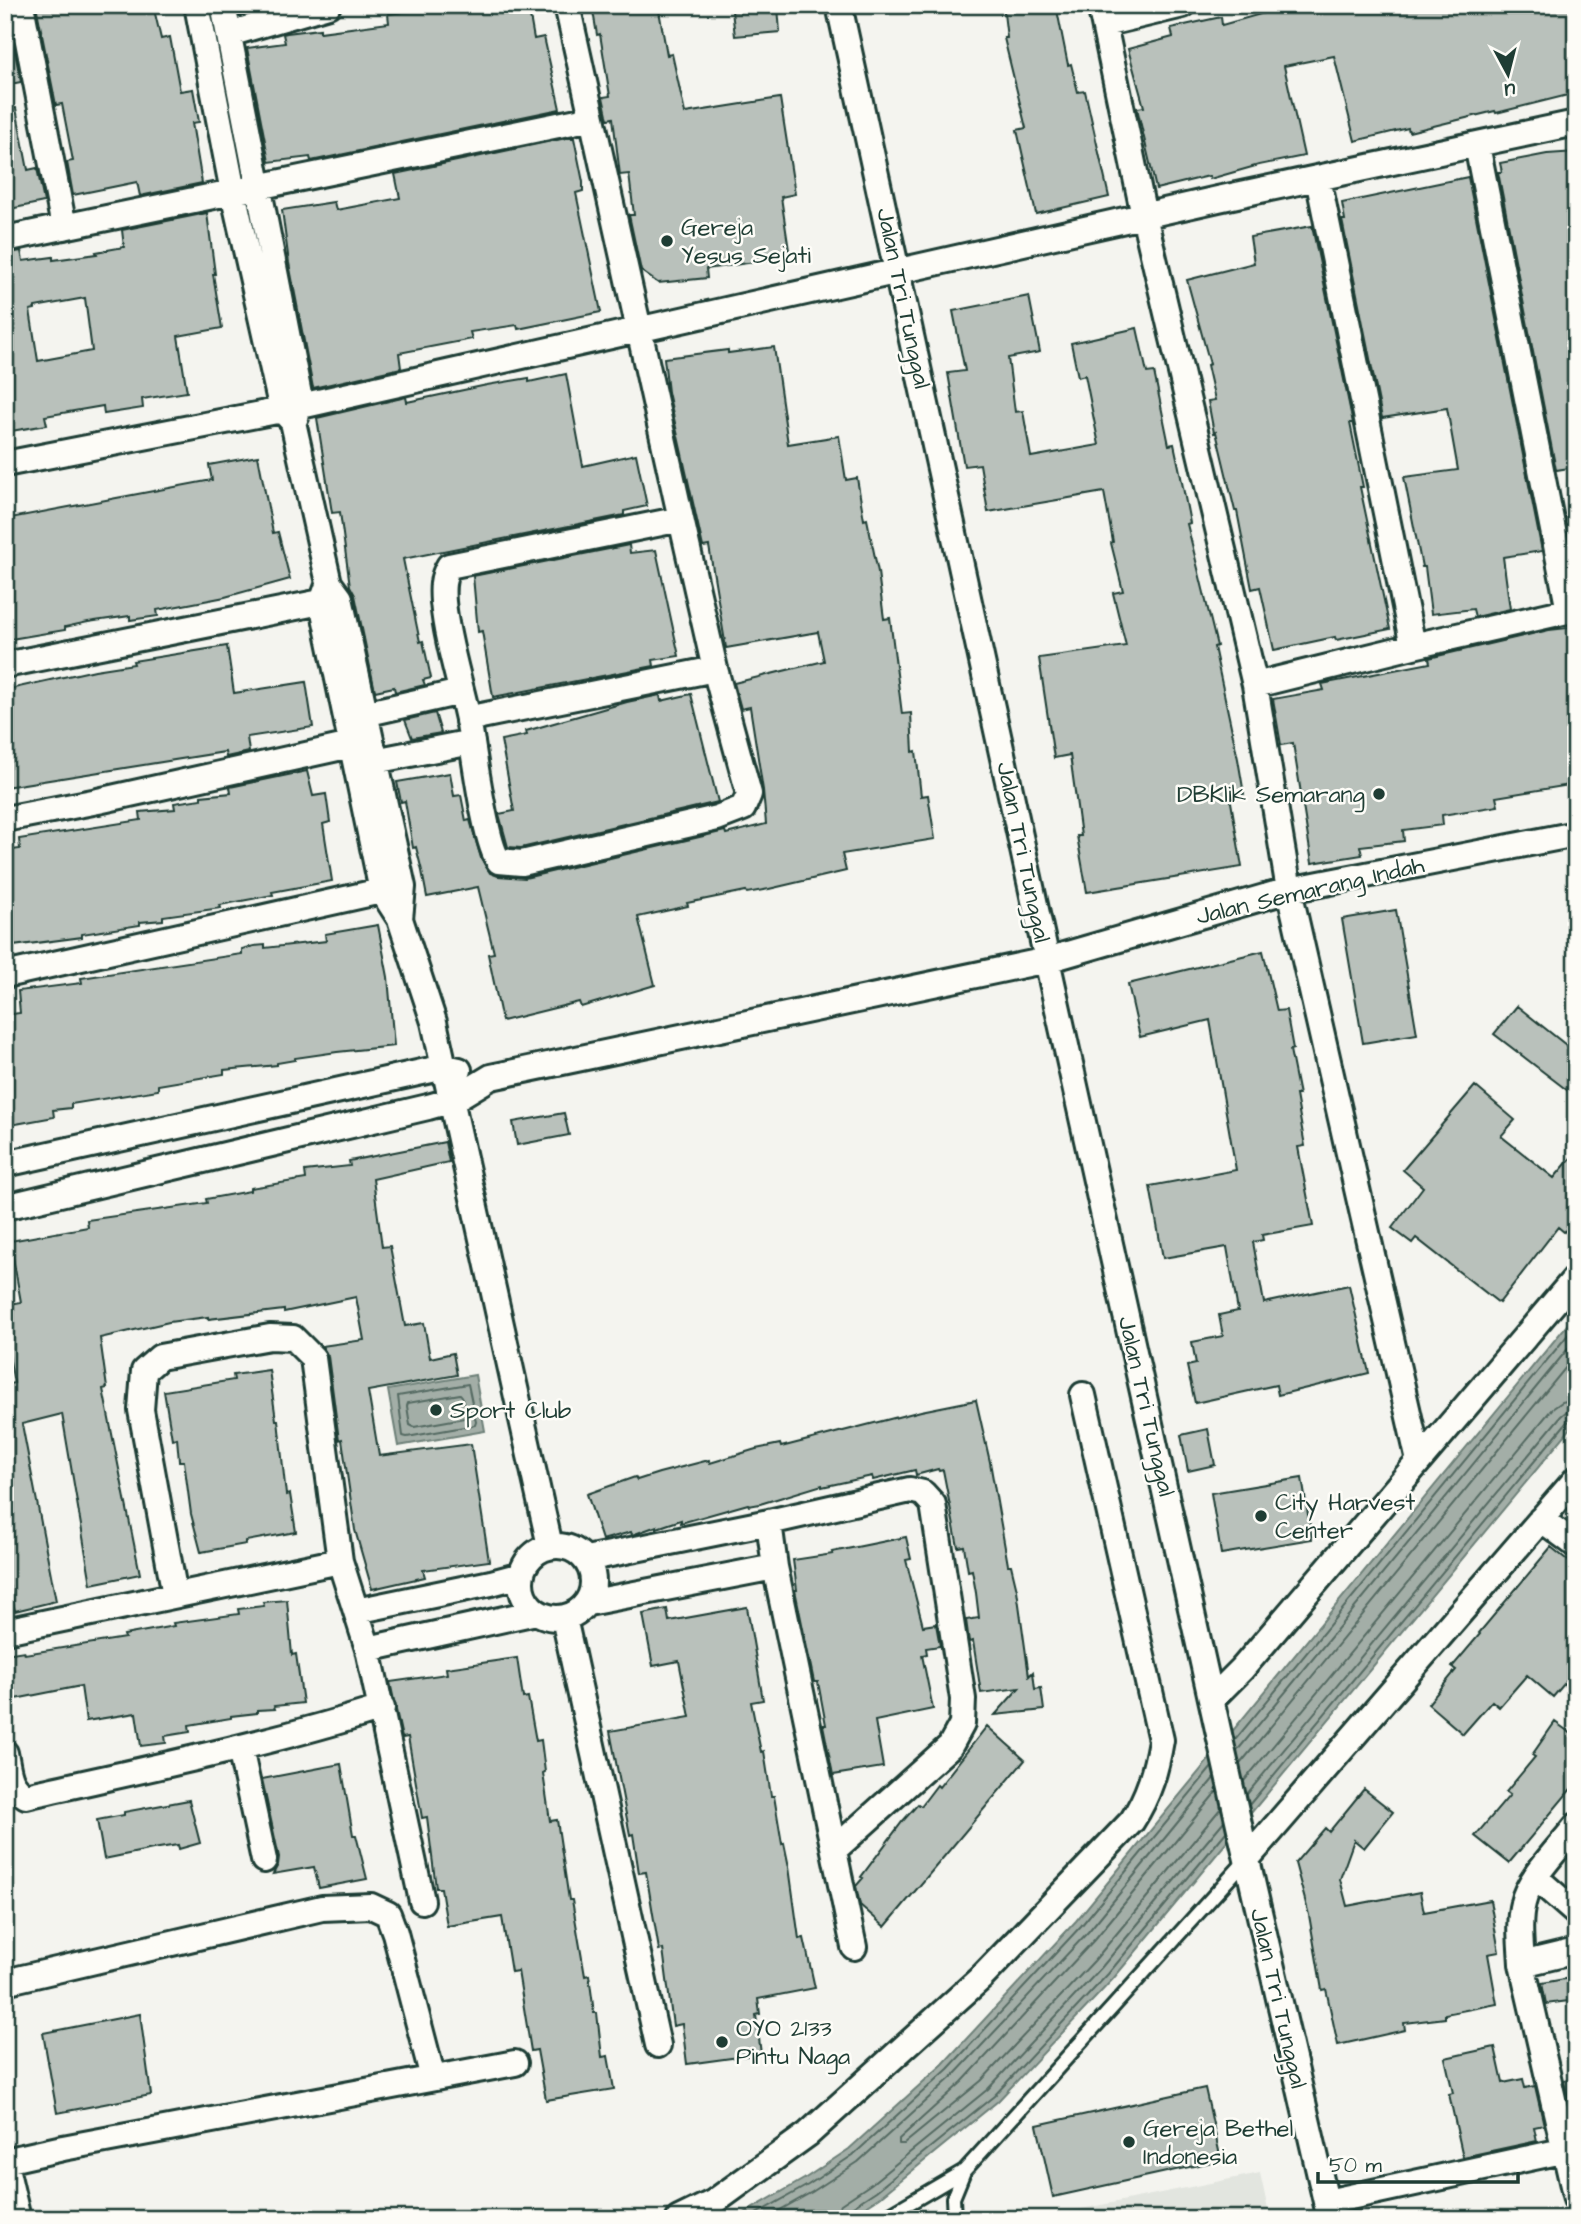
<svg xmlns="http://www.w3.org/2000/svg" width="1581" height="2224" viewBox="0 0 1581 2224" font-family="'Architects Daughter',sans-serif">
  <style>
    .built { fill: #e2e5df }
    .water { fill: #a3aea7; stroke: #6e8179; stroke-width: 2 }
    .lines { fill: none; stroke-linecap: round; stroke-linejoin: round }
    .shore { stroke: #546a62; stroke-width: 2 }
    .building { fill: #b9c1bb; stroke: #1f3d34; stroke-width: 2; fill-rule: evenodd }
    .service-casing { stroke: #1f3d34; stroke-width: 18 }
    .minor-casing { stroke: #1f3d34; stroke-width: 30 }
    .service { stroke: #fdfcf7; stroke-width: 12 }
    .minor { stroke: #fdfcf7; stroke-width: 24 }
    .poi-dot { fill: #1f3d34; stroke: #fdfcf7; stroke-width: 2.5 }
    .labels { text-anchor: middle; stroke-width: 5; stroke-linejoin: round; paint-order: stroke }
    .poi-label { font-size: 24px; fill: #1f3d34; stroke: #fdfcf7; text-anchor: start }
    .street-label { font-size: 24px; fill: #1f3d34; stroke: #fdfcf7 }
  </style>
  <rect width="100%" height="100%" fill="#f4f4ef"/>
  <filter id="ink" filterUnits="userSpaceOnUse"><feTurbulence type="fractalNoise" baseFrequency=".0143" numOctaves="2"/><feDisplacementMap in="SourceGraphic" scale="14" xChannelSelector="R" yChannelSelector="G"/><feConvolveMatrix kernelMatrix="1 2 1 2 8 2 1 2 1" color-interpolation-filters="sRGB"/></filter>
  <g filter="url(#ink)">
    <path class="built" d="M1260,2173L1270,2219H1032Z"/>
    <path class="water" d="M1576,1314V1422L1113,1979L998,2101L880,2197L846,2219H734L804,2179L849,2149L943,2064L1076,1921Z
      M475,1375L485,1431L398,1446L388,1390Z"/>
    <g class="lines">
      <path class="shore" d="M468,1384L476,1422L475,1425L407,1437L403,1436L398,1396Z
        M460,1394C465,1398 467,1413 464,1418L414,1427L410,1425L407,1406L408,1403Z
        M1235,1740L1576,1325
        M1237,1751L1576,1339
        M1240,1764L1576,1355
        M1244,1781L1552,1409L1562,1402L1576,1399
        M1217,1791L1095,1939L962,2082L899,2139V2144H904L981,2081L1094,1961L1221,1808
        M1247,1794L1561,1416L1567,1411L1576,1410
        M1249,1805L1567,1422L1576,1419
        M747,2219L808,2185L853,2155L948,2069L1081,1926L1212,1767
        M764,2219L812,2192L858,2162L954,2075L1088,1932L1214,1778
        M835,2219L836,2211L841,2204L871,2184L988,2089L1101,1968L1224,1821
        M844,2219L847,2210L876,2191L994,2096L1108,1974L1226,1832"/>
    </g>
    <path class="building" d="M5,5L21,82L5,85Z
      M36,5H153L161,39L170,37L180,91L193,89L199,122L192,123L202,183L140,196L137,182L73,195L67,162L73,161L62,104L56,105Z
      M419,5H528L534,39L544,37L560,109L311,161L310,157L269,162L247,48L285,43L283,34L287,33L320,29V32L389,23L388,14L420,10Z
      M592,5H658L667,55L672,54L685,113L780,98L795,194L781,197L790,257L706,269L707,278L658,283L641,271L629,215H634L629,174L620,175L613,118L608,119L607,115L603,97L610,96L600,34L597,35Z
      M1003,5H1056L1068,65L1071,64L1078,92L1085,91L1109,197L1036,214L1017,130L1026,128L1004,38H1007Z
      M1292,5H1576V93L1496,113L1495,111L1409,132L1408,128L1355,141L1334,56L1284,66L1304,156L1259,165L1210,179L1209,176L1156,189L1137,108L1144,107L1128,49L1173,37L1171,28L1221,17L1222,25Z
      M778,7L780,32L735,36L732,11Z
      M16,108L28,170L37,168L44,202L5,210V109Z
      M566,138H574L583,182V191L576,193L601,312L518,329L517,325L470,332L472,339L399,353L401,368L313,388L289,263L282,210L334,202L336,210L400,198L395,174Z
      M1576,152V467L1556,470L1498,172H1502L1500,163L1547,154Z
      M1468,177L1542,551L1503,557L1510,609L1475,617L1473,609L1431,614L1425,567H1422L1404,477L1458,470L1447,408L1382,418L1342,220H1345L1342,203Z
      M207,213L215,274H213L222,328L178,336L187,392L142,399L143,408L104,414L103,406L45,416L47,425L5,432V254L21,251L23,261L53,257V260L97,254L96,252L124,247L122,230ZM85,298L92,351L38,361L30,310L35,309V307Z
      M1312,226L1353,423H1350L1363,487H1360L1390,629L1336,640L1335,637L1274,650L1260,587L1252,589L1237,511H1235L1216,432L1214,433L1208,401L1215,400L1207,365L1210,364L1187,280L1254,263L1250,237Z
      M1029,296L1040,352L1008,358L1015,412L1023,411L1031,457L1099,445L1085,375L1078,377L1071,343L1137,328L1147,373L1154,372L1169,445L1174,444L1180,472L1190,523L1187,524L1217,646L1214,647L1238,759L1244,794L1230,796L1242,867L1087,892L1077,836H1081L1070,755L1054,758L1039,658L1126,646L1113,593L1123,591L1111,543L1113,542L1104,492L988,512L980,464L964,466L948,373L965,371L953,311Z
      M774,347L788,444L839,436L846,480L857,478L864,520L867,519L878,572L884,619L890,618L902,714L911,713L913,752L916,751L921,796L928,795L935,839L842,854L846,871L769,889L747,893L746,891L687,903L688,906L638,917L655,985L581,1007L579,1002L502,1021L488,954L494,953L478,887L427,897L422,871L416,847L413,848L405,801L401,802L397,782L450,773L454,796L461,795L466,821L470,820L481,858L490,873L498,876L525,878L725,831L726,834L766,824L763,790L750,707L741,709L734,683L824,661L818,632L726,648L709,546L703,547L668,392L664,358L728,350V353Z
      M566,374L583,466L636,454L647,506L624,511V515L403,559L420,642L423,641L431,678L423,680L425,685L395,692L394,687L375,691L355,595L350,586L340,512L332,513L317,418L406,397L407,402L487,385L529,378V382Z
      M258,456L273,533L278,532L290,579L225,597L157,610L158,616L130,620V616L88,622L65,627V630L5,640V519L212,480L209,465Z
      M1576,516V546L1571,547L1566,517Z
      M629,545L630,553L656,550L679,656L653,660L654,666L493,697L482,631L478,632L473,576Z
      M1576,627V784L1496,797L1498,806L1442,815L1443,825L1403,830L1404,841L1360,846L1362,855L1312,863L1293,743L1281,745L1273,699L1324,690L1322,684L1430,663L1429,658L1549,630Z
      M227,646L234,693L306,682L313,727L247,737L249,752L226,757L225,752L5,787V690L95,670L134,664L133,661Z
      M691,694L718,802L521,848L508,847L499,814L514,811L501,740L527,735L526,731L627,702L660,695L661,701Z
      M435,713L441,733L412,738L405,720Z
      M307,771L313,796L326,794L330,822L323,824L332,881L272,892L273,895L220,905L221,908L163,916V920L140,922V925L82,934V937L5,947V851L20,849L19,839L141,820L140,812L175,809L174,803L201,799V796L231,793L230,787Z
      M1396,910L1417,1034L1363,1043L1342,919Z
      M378,925L388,977L394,1046L337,1052L295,1058V1060L277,1063V1065L224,1070V1074L158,1085V1090L71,1104V1108L53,1110L54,1117L5,1126V1015L20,1013L18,991L82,983L81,978L242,954V949L254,946L265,945V948L326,941L325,934Z
      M1263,951L1277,1011L1286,1010L1293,1049L1290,1050L1299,1095H1296L1305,1146L1298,1147L1313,1226L1262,1235L1263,1240L1253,1242L1264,1303L1349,1285L1369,1373L1278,1395L1276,1385L1195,1403L1187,1366L1196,1364L1192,1342L1223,1336L1219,1315L1238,1311L1227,1247L1163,1258L1150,1186L1236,1170L1210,1020L1140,1037L1128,984Z
      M1517,1006L1576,1053V1097L1494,1034Z
      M1475,1086L1515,1120L1501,1136L1554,1178L1576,1152V1217L1564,1232L1558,1227L1499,1303L1416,1238L1412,1243L1392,1228L1423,1187L1403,1170Z
      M564,1113L569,1135L517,1145L513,1122Z
      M445,1142L449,1162L373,1179L382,1247L390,1246L405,1326L424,1323L430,1358L453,1353L457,1375L368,1391L379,1456L471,1444L489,1561L423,1570L425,1577L372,1589L355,1530L342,1439L339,1440L328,1356L322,1346L364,1340L356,1297L284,1312V1310L208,1319V1317L169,1322L100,1338L107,1388L103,1389L140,1574L91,1584L62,1414L22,1424L56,1601L15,1611L5,1567V1385L14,1383L5,1333V1305L21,1302L10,1241L88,1227L87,1220L207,1203L206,1199L250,1191V1188L306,1179L305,1171L350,1166L349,1161Z
      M269,1370L276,1420H278L286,1495L290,1494L296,1532L246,1541V1544L201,1552L191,1514L184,1461H179L177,1438L172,1439L164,1391L234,1380L233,1375Z
      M976,1400L990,1462L1008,1565H1011L1017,1590L1029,1676L1033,1672L1035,1689L1041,1688L1044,1710L995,1715L1019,1688L981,1693L973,1641L969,1642L966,1620L979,1618L976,1593L972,1570L968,1571L964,1546L958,1547L943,1470L939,1471L938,1469L916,1475L915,1470L873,1480L872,1476L822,1487V1485L760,1504L749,1506L748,1504L681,1523V1520L657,1528V1526L632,1535L631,1532L602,1540L587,1494L635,1477L637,1480L659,1473L709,1460L710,1463L756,1449L780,1444L781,1447L921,1411Z
      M1208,1429L1215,1465L1188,1471L1181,1435Z
      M1302,1478L1312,1539L1221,1554L1211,1493Z
      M906,1537L911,1559L906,1560L923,1626L936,1624L940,1646L926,1648L927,1654L922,1655L933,1709L875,1721L883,1767L833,1775L823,1725H826L818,1682H814L795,1590H797L793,1560L833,1554L832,1552Z
      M1551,1547L1576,1567V1670L1553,1697L1527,1675L1499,1707L1492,1701L1463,1734L1428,1704L1456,1670L1452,1667L1480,1634L1479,1633Z
      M287,1600L292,1655L296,1654L303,1703L274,1706L275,1709L257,1710V1713L231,1716V1718L189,1725L190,1732L165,1736L166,1743L141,1746L136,1713L86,1721L81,1686L5,1701V1654L24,1651L25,1654L125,1638L124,1635L174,1626L173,1623L239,1614L238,1609L264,1606L263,1602Z
      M747,1607L763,1700L751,1702L761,1752L764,1751L771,1796H774L782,1844L784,1843L789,1867L799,1939L804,1938L815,1988L758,1999L760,2014L756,2015L761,2054L687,2064L682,2024L673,2026L663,1949L659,1950L646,1872L639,1873L633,1834L630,1835L610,1731L690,1717L679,1661L653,1666L643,1614L667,1609L669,1621Z
      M517,1658L523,1698L528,1697L536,1741L541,1740L545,1772L543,1773L550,1821L557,1820L569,1900H572L585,1976L589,1975L594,2013H597L602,2057L608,2056L614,2089L546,2100L537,2050L531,2051L518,1971L511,1972L502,1917L447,1926L441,1888H436L427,1817L422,1818L408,1737L402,1738L390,1682L447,1674L446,1668Z
      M1555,1722L1576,1737V1783L1509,1863L1475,1836L1510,1795L1506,1792L1535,1757L1532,1755Z
      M987,1726L1025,1760L885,1927L860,1905L856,1886L863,1878L861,1877L902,1822L918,1804L921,1806L937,1785L939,1787Z
      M341,1764L353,1835H356L367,1879L319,1888L314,1867L273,1874L278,1865L279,1857L262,1779Z
      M1364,1789L1393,1812L1364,1848L1354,1840L1340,1879L1347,1906L1420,1892L1424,1912L1490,1900L1499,1952L1488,1954L1497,2004L1445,2014V2018L1404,2023L1405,2030L1338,2045L1326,1989L1322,1990L1309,1915L1295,1863L1325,1828L1329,1832Z
      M189,1800L200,1843L179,1849L178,1845L153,1849L104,1859L97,1820L124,1815V1812Z
      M1576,1977V2000L1546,2004L1542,1983Z
      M140,2014L151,2095L57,2113L43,2033Z
      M1495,2047L1503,2083L1523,2079L1525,2088L1535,2086L1544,2125L1534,2127L1537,2141L1463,2157L1449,2094L1453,2093L1445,2058Z
      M1576,2077V2118L1573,2119L1564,2080Z
      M1205,2088L1221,2160L1053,2197L1037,2125Z"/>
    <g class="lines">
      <defs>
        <path id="service" d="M882,2219L964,2171
          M954,2219L953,2198L964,2171L1247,1859"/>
        <path id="minor" d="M21,5L64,227
          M197,5L233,192L282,410L293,422L329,583L340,598L403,887L400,919
          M223,5L301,405L295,419
          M567,5L681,519
          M839,5L1047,960L1242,1838L1330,2219
          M1100,5L1144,216L1255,685L1289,890L1419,1461
          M1104,24L1183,5
          M229,34L328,5
          M1477,145L1569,611
          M1318,178L1413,646
          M5,239L592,118
          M5,464L292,408L1218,199L1576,123
          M681,519L715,669L749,794L743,808L717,818L522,863L499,861C485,844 474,752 469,724C461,684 447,644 443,602C442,589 442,577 449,566Z
          M329,583L322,602L382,891L400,919L434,1022L550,1546
          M5,665L336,599
          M1255,685L1413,646L1576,609
          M364,714L461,692
          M468,721L481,716L715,669
          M374,761L472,742
          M5,819L98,801L351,745
          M5,975L399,887
          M5,1164L422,1072L445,1067L459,1070
          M5,1207L428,1107L453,1100L491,1077L1047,960L1289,890L1576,834
          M1541,1519L1576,1545
          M769,1522L775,1567L854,1947
          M521 1582a36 36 0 1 1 72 0a36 36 0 1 1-72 0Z
          M586,1559L769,1522L910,1490L923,1493L933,1504L963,1699L962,1724L950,1746L834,1850
          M175,1595L141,1410L144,1371L160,1357L270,1337L293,1338L313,1358L340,1561L368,1649L422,1901
          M588,1603L775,1567
          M356,1611L491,1583L521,1575
          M564,1618L658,2045
          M5,1631L340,1561
          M368,1649L536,1612
          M1213,1698L1242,1669L1576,1277
          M240,1748L264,1860
          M5,1753C9,1772 8,1785 26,1796C145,1769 265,1745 382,1708
          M1576,1826C1560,1847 1528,1878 1523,1903C1518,1922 1521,1944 1522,1964L1576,2199
          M1247,1859L1576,1479
          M1536,1878L1576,1913
          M1522,1964L1576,1951
          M5,1982L322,1908L371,1906L388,1914L395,1933L433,2078
          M5,2161L63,2148L515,2063
          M5,2163L18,2219
          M1327,2202L1576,2148
          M679,2219L714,2202L808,2134L982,1977L1132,1821C1149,1795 1156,1770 1161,1740L1083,1395"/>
      </defs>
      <use href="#service" class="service-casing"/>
      <use href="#minor" class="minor-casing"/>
      <use href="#service" class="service"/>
      <use href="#minor" class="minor"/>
    </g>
  </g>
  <g class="poi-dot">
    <circle cx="667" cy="241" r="7"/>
    <circle cx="1379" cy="794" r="7"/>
    <circle cx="436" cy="1410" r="7"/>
    <circle cx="1261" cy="1516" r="7"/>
    <circle cx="722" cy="2042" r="7"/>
    <circle cx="1129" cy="2142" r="7"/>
  </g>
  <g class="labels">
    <g class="poi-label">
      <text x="681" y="235">Gereja<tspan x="681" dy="28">Yesus Sejati</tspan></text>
      <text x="1365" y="802" text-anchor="end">DBKlik Semarang</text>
      <text x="450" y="1418">Sport Club</text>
      <text x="1275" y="1510">City Harvest<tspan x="1275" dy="28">Center</tspan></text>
      <text x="736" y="2036">OYO 2133<tspan x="736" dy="28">Pintu Naga</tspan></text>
      <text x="1143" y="2136">Gereja Bethel<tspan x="1143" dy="28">Indonesia</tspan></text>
    </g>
    <g class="street-label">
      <text transform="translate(904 298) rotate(78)" y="8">Jalan Tri Tunggal</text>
      <text transform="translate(1024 852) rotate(78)" y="8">Jalan Tri Tunggal</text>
      <text transform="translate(1310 890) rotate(-13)" y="8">Jalan Semarang Indah</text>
      <text transform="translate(1147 1406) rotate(77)" y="8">Jalan Tri Tunggal</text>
      <text transform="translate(1279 1998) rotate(77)" y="8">Jalan Tri Tunggal</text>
    </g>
  </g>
  <rect width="1581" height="2224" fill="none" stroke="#fdfcf7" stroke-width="28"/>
  <rect x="14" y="14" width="1553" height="2196" fill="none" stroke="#1f3d34" stroke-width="2.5" filter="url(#ink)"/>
  <g transform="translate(1508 74) rotate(173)" stroke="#fdfcf7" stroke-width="5" paint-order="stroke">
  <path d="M0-5L12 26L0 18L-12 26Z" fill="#1f3d34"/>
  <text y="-10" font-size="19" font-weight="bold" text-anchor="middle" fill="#1f3d34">U</text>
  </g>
  <path d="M1318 2172v10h200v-10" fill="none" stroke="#1f3d34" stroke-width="3.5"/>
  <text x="1329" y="2172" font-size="21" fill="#1f3d34" stroke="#fdfcf7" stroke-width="5" paint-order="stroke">50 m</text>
</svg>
